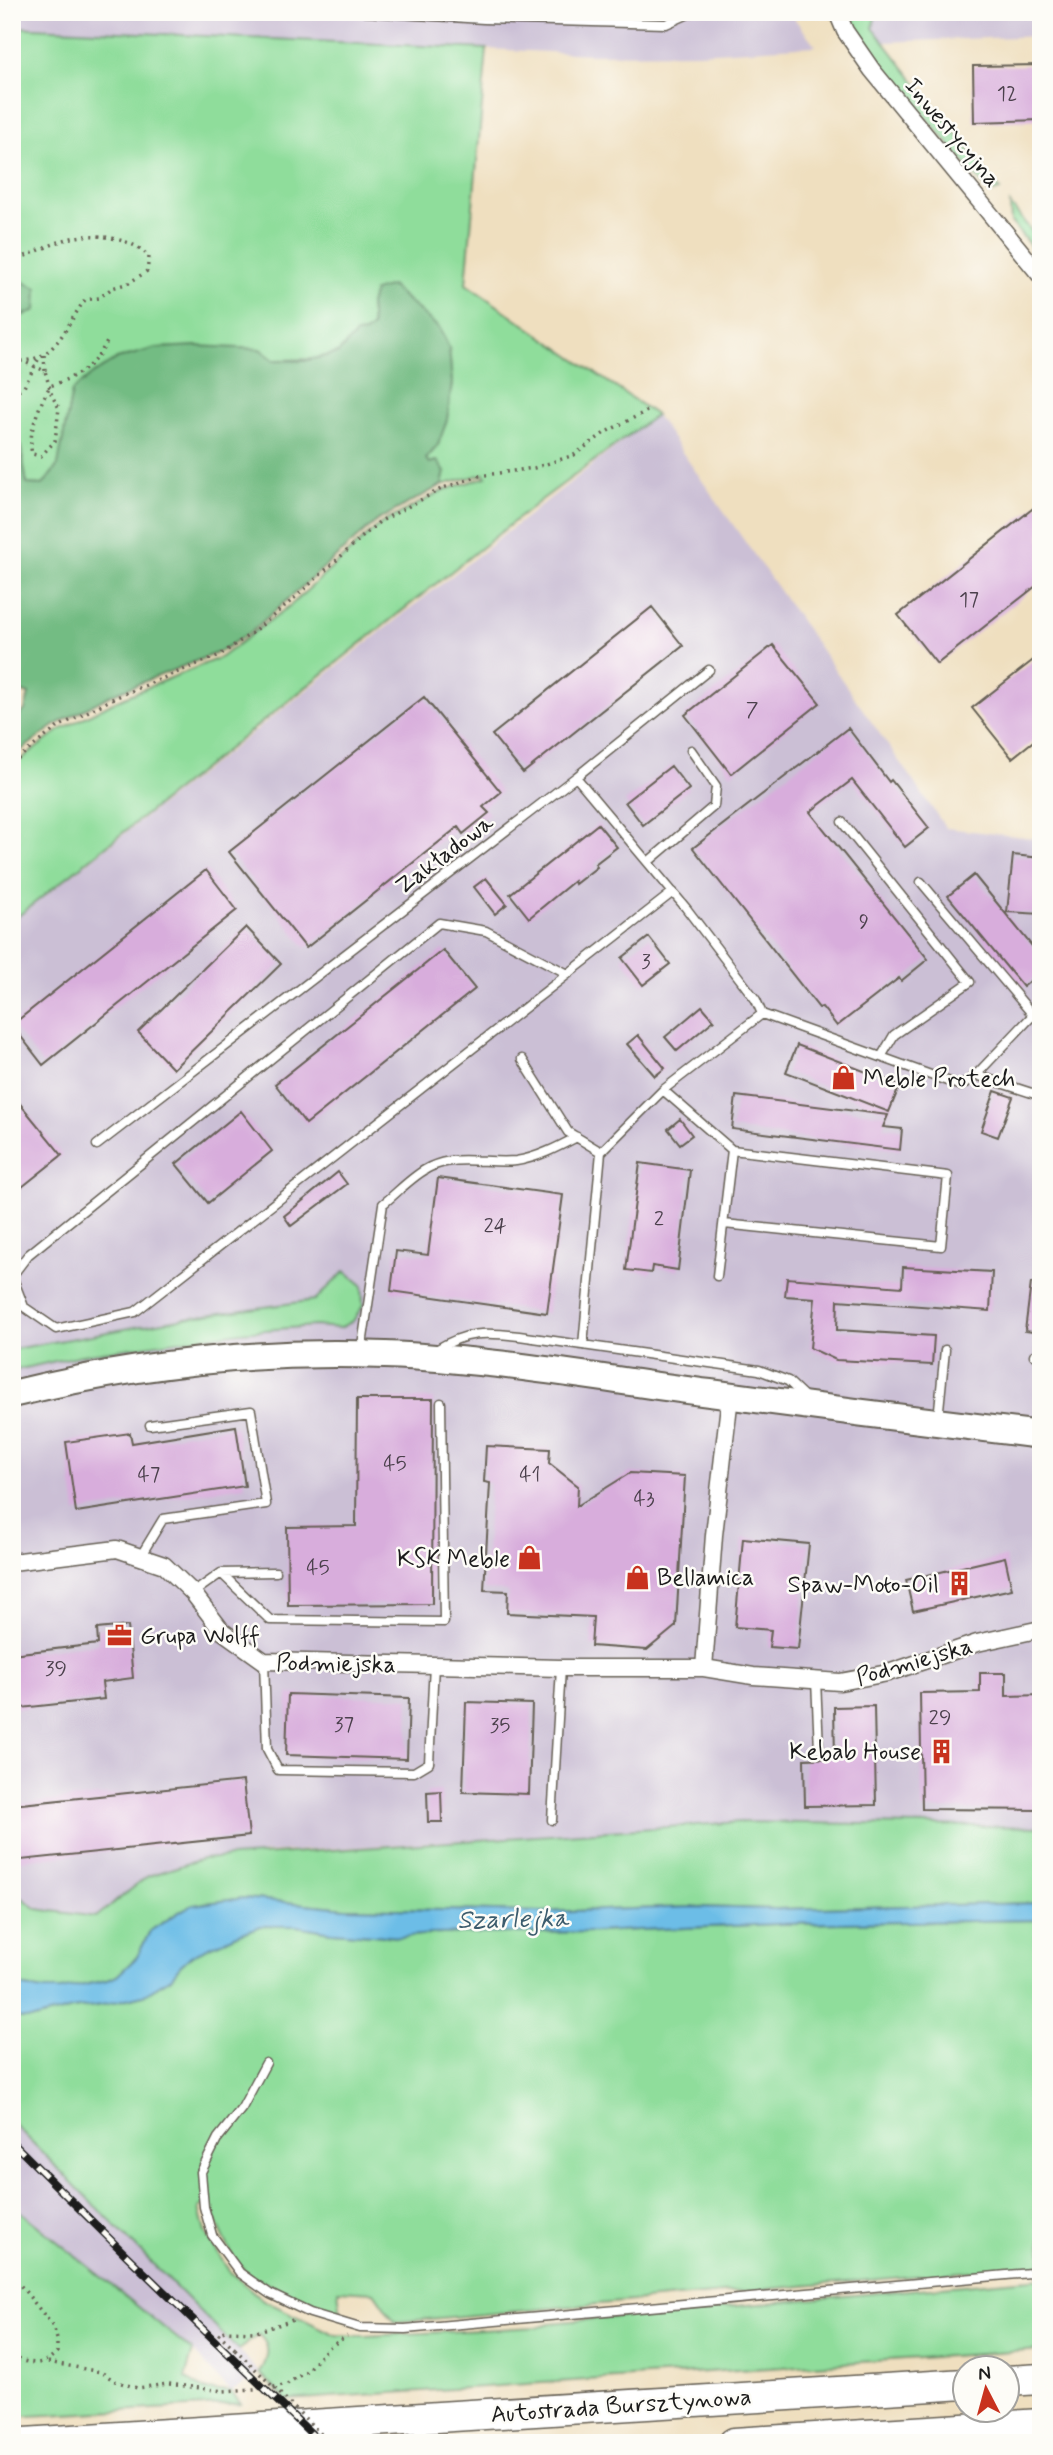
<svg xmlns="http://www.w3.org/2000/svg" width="1053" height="2455" viewBox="0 0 1053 2455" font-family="Mynerve,sans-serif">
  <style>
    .industrial { fill: #cbbfd5 }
    .green { fill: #8fdd9b; stroke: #567c5c; stroke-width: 2 }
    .forest { fill: #73bc83; stroke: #486c50; stroke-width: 2 }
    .water { fill: #6cbde7; stroke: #446c82; stroke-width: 2 }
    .building { fill: #d8addc }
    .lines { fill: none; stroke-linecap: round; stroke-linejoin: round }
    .service-casing { stroke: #666055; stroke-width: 11 }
    .minor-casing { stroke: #666055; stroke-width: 19 }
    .primary-casing { stroke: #666055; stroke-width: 30 }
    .motorway-casing { stroke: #666055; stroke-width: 33 }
    .path { stroke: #666055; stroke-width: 3.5; stroke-dasharray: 2 5; stroke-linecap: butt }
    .service { stroke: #fff; stroke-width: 8 }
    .minor { stroke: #fff; stroke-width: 16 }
    .primary { stroke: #fff; stroke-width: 26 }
    .motorway { stroke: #fff; stroke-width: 30 }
    .rail-casing { stroke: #1c1c1c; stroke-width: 8 }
    .rail { stroke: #fdfcf7; stroke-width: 5; stroke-dasharray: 16; stroke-linecap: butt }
    .path-bridge { stroke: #666055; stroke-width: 3.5; stroke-dasharray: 2 5; stroke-linecap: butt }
    .labels { text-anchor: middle; stroke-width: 5; stroke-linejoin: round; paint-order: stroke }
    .number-label { font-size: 21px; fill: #4b404c }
    .street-label { font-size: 24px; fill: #1c1c1c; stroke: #fdfcf7 }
    .poi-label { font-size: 24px; fill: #1c1c1c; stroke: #fdfcf7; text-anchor: start }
    .water-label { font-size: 26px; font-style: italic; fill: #3c5c6d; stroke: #fdfcf7 }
  </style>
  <rect width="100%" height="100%" fill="#fdfcf7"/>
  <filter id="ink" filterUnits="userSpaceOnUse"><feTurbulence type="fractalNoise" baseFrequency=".0143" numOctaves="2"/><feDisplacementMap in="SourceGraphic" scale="14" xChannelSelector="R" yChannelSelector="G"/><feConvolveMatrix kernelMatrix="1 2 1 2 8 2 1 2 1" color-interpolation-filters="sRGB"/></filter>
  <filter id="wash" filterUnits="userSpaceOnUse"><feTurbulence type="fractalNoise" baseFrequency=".00686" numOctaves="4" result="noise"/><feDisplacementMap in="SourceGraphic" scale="28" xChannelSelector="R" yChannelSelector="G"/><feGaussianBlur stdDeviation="1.57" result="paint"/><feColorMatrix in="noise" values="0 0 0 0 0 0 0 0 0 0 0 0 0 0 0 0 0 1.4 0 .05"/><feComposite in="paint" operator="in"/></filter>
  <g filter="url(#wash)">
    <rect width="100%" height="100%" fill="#efdfbf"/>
    <path class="industrial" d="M12,12H789L816,46L698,53L592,54L12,27Z
      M876,12H1041V36L883,42L873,28Z
      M656,415L946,828L1041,839V1827L740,1822L265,1853L148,1876L96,1917L37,1909L12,1890V922Z
      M12,2122L238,2350L260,2373L231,2392L193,2351L12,2205Z"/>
    <path class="green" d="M855,12H876L873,28L1000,190L990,193L869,50L856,32L853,16Z
      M12,27L487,49L466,284L656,415L540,501L12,921V766L60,730L115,701L221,657L292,604L380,524L444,490L486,477L484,474L442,485L444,472L437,461L429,463L426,459L438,445L452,383L449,348L440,329L391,286L370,304L372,327L365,333L356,335L338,353L319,359L274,360L72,391L58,465L43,485L27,484L16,419L12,417V320L36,310L15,278L12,269Z
      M1010,204L1041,243V259L1011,222Z
      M345,1271L362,1285L363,1306L353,1321L340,1328L314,1326L241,1332L82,1355L12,1371V1344L14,1349L185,1318L315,1300Z
      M740,1822L1041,1827V1903L776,1909L693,1907L543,1912L346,1908L244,1898L199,1904L184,1909L150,1931L137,1957L117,1976L107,1980L61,1990H44L12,1985V1890L37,1909L96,1917L148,1876L202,1859Z
      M1041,1920V2265L395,2322L374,2292L338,2290L341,2315L323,2310L250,2276L234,2259L208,2203L199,2208L205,2232L229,2271L263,2300L336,2335L366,2336L537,2327L550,2323L1041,2278V2350L286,2400L260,2373C268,2359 272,2347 259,2335L238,2350L12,2122V2016L22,2019H34L72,2009L102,2005L143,1995L171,1978L180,1966L192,1955L232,1937L261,1926H297L332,1932L399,1937L432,1934L594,1932L777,1924Z
      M12,2205L193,2351L185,2378L205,2390L231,2392L241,2404L12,2417Z"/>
    <path class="forest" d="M12,269L15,278L37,288L36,310L12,320Z
      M391,286L440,329L449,348L452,383L447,420L438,445L426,459L429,463L437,461L445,472L442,485L378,520L252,631L219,652L113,694L57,724L19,752H12V722L25,710L29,694L12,689V417L16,419L27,484L43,485L58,465L72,391L91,375L117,359L156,348L196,346L260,349L274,360L304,361L338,353L356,334L365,333L372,327L370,304L374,291Z"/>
    <path class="water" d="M244,1898L346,1908L543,1912L693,1907L776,1909L1041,1903V1920L777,1924L594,1932L432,1934L399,1937L332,1932L297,1926H261L232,1937L192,1955L180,1966L171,1978L143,1995L102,2005L72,2009L34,2019H22L12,2016V1985L44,1990H61L107,1980L117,1976L137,1957L150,1931L184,1909L193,1905Z"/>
    <g id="blocks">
      <path class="building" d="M1041,65V120L974,122L973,66Z
        M1041,502V582L937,664L898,615Z
        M652,607L683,646L523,773L492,735Z
        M773,645L820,703L731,774L685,715Z
        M1041,654V735L1012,758L972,708Z
        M424,697L501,792L483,807L489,813L463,834L458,827L306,948L229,852Z
        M848,728L889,782L891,780L929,828L905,847L852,780L810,812L928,959L901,981L899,978L837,1026L822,1007L819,1008L693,848Z
        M671,766L689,789L643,825L625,802Z
        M598,824L617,847L595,864L597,867L575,884L574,881L529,918L510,894Z
        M1013,855L1041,858V914L1007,912Z
        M206,870L237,910L43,1065L12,1025Z
        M974,875L1041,957V972L1023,987L948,896Z
        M486,878L507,904L495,914L474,887Z
        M246,927L281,964L173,1069L138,1032Z
        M649,937L670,964L643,985L622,958Z
        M443,950L475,989L306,1124L275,1084Z
        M702,1006L714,1020L677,1051L665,1037Z
        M638,1035L665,1068L655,1076L627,1044Z
        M797,1045L900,1085L889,1112L786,1072Z
        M995,1091L1013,1097L998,1137L981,1131Z
        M12,1094L62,1155L12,1195Z
        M736,1096L888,1115L883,1127L902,1129L900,1150L732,1129Z
        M241,1111L272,1151L208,1203L176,1164Z
        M680,1119L692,1135L680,1144L668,1129Z
        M640,1163L690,1170L678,1270L652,1266L651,1273L626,1270Z
        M338,1172L347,1184L291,1226L284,1216Z
        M438,1178L563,1195L547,1313L391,1291L396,1251L428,1255Z
        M903,1267L992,1272L990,1311L838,1300L837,1330L934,1336L932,1365L836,1360L810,1348L815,1298L785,1296L787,1278L902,1287Z
        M1031,1283H1041V1333L1025,1331Z
        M357,1399H433L432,1604L288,1605L287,1527L356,1526Z
        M236,1426L245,1486L76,1512L66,1442L130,1433L132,1443Z
        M486,1446L550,1449L549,1463L578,1486L577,1506L630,1473L685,1476L676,1626L647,1650L591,1646L593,1617L507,1613L508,1591L484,1590L490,1483L484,1482Z
        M743,1538L809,1544L798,1649L769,1647L771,1630L735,1627Z
        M1005,1557L1012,1589L913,1611L906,1580Z
        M128,1626L133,1678L102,1682L104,1699L12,1709V1654L98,1644L97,1629Z
        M980,1673H1006V1696L1041,1695V1810L922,1809L920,1693L980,1692Z
        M288,1694L409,1698L407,1759L286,1755Z
        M466,1702L532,1704L529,1794L463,1792Z
        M874,1706L876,1805L805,1806L804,1759L835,1758L834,1707Z
        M243,1781L249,1836L12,1861V1805Z
        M441,1791L442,1822H428L427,1792Z"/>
    </g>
  </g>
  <g filter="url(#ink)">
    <use href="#blocks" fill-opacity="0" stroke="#666055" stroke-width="2"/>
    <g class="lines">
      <defs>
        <path id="service" d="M364,12L484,19L666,24L693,12
          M576,777L709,670
          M842,822L970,982L894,1035L881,1057
          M648,862L714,806L716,786L691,750
          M921,882L1033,1015L976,1075
          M568,974L486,931L439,923L28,1255L12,1276L24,1307L56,1329L135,1312L673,892
          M1041,1007L1033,1015L1041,1021
          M522,1059L568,1132L601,1152
          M663,1090L732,1150L717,1276
          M97,1145L576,777L686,908L756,1000L762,1014
          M724,1224L941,1246L948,1176L732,1150
          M583,1345L601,1152L663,1090L762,1014L961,1086L976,1075L1041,1096
          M436,1350C466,1331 485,1332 519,1336L759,1370L788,1381L807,1399
          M361,1352L383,1204C397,1193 413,1175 430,1167C457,1154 487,1164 516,1161C537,1158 558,1147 577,1137
          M1034,1355L1041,1356
          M938,1419L945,1350
          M140,1557L163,1519L266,1504L251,1411L150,1425
          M221,1573L270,1620L444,1622L441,1403
          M193,1593L221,1573L276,1572
          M264,1661L267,1749L278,1770L414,1772L429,1763L434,1665
          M816,1680L819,1749
          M552,1820L561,1668
          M266,2063L242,2108L218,2138L201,2172L204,2207L212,2235L240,2273L270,2294L310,2313L360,2328L405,2329L1041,2272"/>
        <path id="minor" d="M837,12L845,31L872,70L1041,276
          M12,1562L117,1549L164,1565L193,1593L222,1631L264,1661L561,1668H704L753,1676L840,1682L888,1673L977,1643L1041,1629
          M704,1668L714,1535L730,1396"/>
        <path id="primary" d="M12,1394C134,1364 259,1350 385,1355C493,1359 602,1379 710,1393C820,1408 931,1421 1041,1435"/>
        <path id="motorway" d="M1007,2381L1041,2379
          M24,2443L965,2384
          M734,2443L1041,2424"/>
      </defs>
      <use href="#service" class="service-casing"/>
      <use href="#minor" class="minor-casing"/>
      <use href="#primary" class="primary-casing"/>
      <use href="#motorway" class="motorway-casing"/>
      <path class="path" d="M12,261C54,247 70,228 116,239C131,243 140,247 149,257L147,271L129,283L112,288L99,298L85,300C63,329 56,364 12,361
        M44,355L45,371
        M27,363L45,371L52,396L59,408L55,441L41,456L32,454C27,433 40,404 50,386C80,375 94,367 109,338
        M12,393L24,387L39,358
        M12,763L58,727L114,698L220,655L252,633L290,602L379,522L443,488L479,476L534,468L574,455L606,432L649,410
        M12,2275L53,2326L57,2339V2352C41,2368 32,2363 12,2358
        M235,2349L218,2333L225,2331L256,2332L296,2319
        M48,2362L101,2372L115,2381L137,2388L169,2384L223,2391L270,2388L287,2384L305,2372L328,2348L347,2336"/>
      <use href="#service" class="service"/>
      <use href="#minor" class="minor"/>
      <use href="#primary" class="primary"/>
      <use href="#motorway" class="motorway"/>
      <defs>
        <path id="rail" d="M12,2142L127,2256L321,2443"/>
      </defs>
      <use href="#rail" class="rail-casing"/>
      <use href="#rail" class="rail"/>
      <path class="path-bridge" d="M235,2349L330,2443"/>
    </g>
  </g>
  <defs>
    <symbol id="shop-bare" viewBox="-9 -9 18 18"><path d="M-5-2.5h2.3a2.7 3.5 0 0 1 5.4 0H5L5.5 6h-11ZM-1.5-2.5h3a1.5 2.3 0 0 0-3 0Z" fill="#c8321e" stroke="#fdfcf7" stroke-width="2.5" paint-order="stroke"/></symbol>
    <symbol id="building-bare" viewBox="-9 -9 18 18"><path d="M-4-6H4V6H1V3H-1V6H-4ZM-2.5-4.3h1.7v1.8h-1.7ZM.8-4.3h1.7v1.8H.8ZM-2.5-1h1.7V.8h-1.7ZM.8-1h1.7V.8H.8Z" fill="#c8321e" stroke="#fdfcf7" stroke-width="2.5" paint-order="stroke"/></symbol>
    <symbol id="office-bare" viewBox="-9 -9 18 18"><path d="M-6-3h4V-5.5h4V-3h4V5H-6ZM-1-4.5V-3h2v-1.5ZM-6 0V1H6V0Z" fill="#c8321e" stroke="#fdfcf7" stroke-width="2.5" paint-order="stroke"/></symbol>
  </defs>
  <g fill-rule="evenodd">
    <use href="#shop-bare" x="826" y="1060" width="35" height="35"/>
    <use href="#shop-bare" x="512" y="1540" width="35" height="35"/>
    <use href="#shop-bare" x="620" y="1560" width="35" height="35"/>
    <use href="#building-bare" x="942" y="1566" width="35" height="35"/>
    <use href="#office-bare" x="102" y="1618" width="35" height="35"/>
    <use href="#building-bare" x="924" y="1734" width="35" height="35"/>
  </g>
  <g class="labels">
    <g class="number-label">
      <text x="1007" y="100">12</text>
      <text x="969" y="606">17</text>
      <text x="752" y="716">7</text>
      <text x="864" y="928">9</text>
      <text x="646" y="968">3</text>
      <text x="659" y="1225">2</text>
      <text x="495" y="1232">24</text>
      <text x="395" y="1470">45</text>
      <text x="149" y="1481">47</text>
      <text x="530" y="1481">41</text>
      <text x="644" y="1505">43</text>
      <text x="318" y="1574">45</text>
      <text x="56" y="1675">39</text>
      <text x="940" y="1724">29</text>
      <text x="344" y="1731">37</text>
      <text x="500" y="1732">35</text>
    </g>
    <g class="street-label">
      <text transform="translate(953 132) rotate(50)" y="8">Inwestycyjna</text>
      <text transform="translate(444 854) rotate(-37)" y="8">Zakładowa</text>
      <text transform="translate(914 1661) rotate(-16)" y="8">Podmiejska</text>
      <text transform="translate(336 1663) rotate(1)" y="8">Podmiejska</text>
      <text transform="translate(621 2405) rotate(-4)" y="8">Autostrada Bursztynowa</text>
    </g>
    <g class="poi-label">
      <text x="863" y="1086">Meble Protech</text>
      <text x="510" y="1566" text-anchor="end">KSK Meble</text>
      <text x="657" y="1585">Bellamica</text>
      <text x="939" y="1592" text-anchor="end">Spaw-Moto-Oil</text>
      <text x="140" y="1643">Grupa Wolff</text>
      <text x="921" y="1759" text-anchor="end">Kebab House</text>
    </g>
    <g class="water-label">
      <text transform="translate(513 1918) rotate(-1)" y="9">Szarlejka</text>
    </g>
  </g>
  <rect width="1053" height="2455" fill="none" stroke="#fdfcf7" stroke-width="42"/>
  <g transform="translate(986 2389) rotate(354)"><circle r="33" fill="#fdfcf7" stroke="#a3a29f" stroke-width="2"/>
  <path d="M0-5L12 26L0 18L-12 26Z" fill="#c8321e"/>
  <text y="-10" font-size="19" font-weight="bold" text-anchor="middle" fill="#1c1c1c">N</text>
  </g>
</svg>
